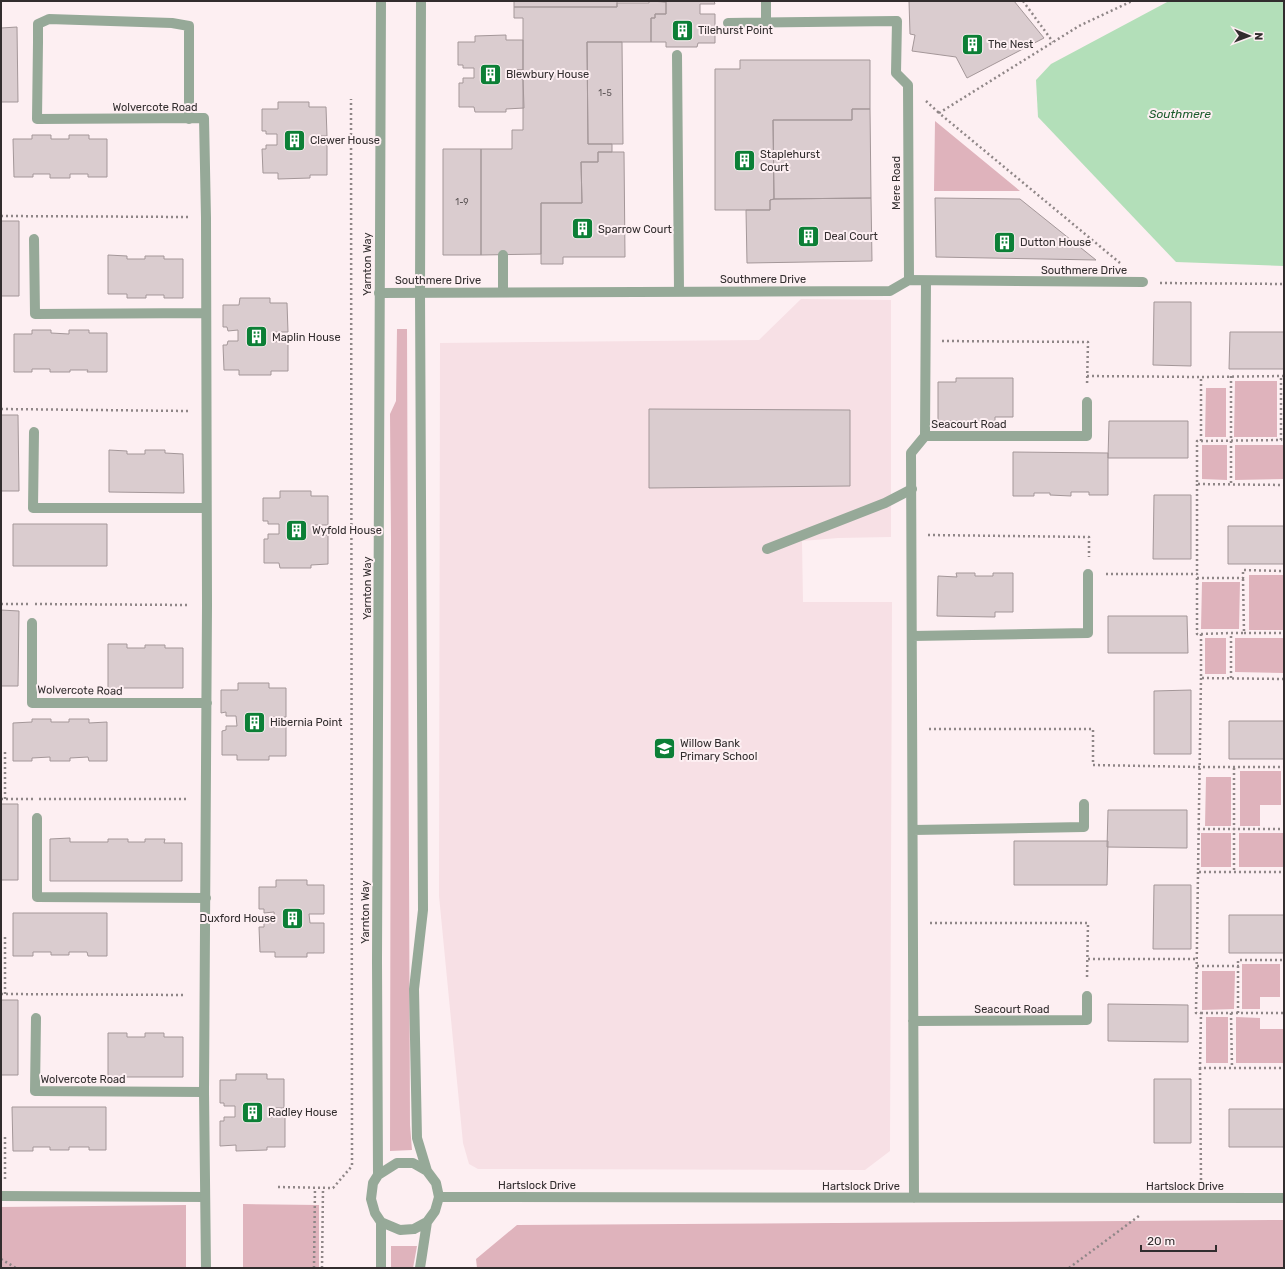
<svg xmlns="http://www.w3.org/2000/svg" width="1285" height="1269" viewBox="0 0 1285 1269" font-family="Rubik,sans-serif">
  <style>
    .built { fill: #f7e0e5 }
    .green { fill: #dfb3bc }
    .water { fill: #b3dfb9 }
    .building { fill: #dacccf; stroke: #a49799 }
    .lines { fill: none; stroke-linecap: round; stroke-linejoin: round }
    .path { stroke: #8f8687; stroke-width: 2.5; stroke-dasharray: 2 3; stroke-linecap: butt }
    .service { stroke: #96a998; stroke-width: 10 }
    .pedestrian { stroke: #96a998; stroke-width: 10 }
    .minor { stroke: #96a998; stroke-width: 10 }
    .tertiary { stroke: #96a998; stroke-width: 10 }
    .labels { text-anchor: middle; stroke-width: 4; stroke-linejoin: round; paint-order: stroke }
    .number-label { font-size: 9px; fill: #5c5556 }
    .poi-label { font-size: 11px; fill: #322d2e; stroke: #fdeff2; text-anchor: start }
    .street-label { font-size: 11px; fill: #322d2e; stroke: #fdeff2 }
    .water-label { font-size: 12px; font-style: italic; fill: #1c5c2d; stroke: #fdeff2 }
  </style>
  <rect width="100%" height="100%" fill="#fdeff2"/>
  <path class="built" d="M801,299L891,300V537L838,538L802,541L803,602H892L890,1151L865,1170L478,1169L469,1164L463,1143L439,896L440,343L759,340Z"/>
  <path class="green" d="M935,121L1020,191H934Z
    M397,329H407L410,1125L412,1150L390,1151L391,538L390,414L396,401Z
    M1235,381H1277V437H1234Z
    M1206,388H1226V437H1205Z
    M1202,445H1227V480L1202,479Z
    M1235,445H1284V479L1235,480Z
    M1249,575H1284V630H1249Z
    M1202,582H1240L1239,629H1201Z
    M1205,638H1226V674H1205Z
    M1235,638H1284V673L1235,672Z
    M1240,771H1281V805H1260V826H1240Z
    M1206,777H1231V826H1205Z
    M1201,833H1231V867H1201Z
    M1239,833H1284V867H1239Z
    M1242,964H1280V997H1260V1009H1242Z
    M1202,971H1235L1234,1009L1202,1010Z
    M1206,1017H1228V1063H1206Z
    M1236,1017L1260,1018V1029H1284V1063H1236Z
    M243,1204L319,1205V1268H243Z
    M186,1205V1268H1V1207Z
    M1284,1220V1268H477L476,1259L517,1225Z
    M391,1246H417L413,1268H391Z"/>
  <path class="water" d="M1169,1H1284V266L1176,262L1038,117L1036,80L1051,64Z"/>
  <path class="building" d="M514,1H617V7H514Z
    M649,1L666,2V14H655V18H651V42H587L588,144H612V152H598V162H581L582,203H541V254L481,255V149H512V130H523V79H509V70H523V18H514V7H617V3H649Z
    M655,1H714L715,4H700V14H715V43H698L697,47H666V42H651V18H655V14H666V2Z
    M909,1H1014L1044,38L967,78L956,57L912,51L915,35L910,34Z
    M17,27L18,102H1V28Z
    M506,35V40H523V70H509V79H523L524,108L506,109V112H475L474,107H459V83H463V78H474V68H463V65H458V42H475V36Z
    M587,42H622L623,144H588Z
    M740,60H870V109H852V120H773L774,199L770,200V210H715V69H740Z
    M278,102H309V107H326L327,136H312V145H327V175H310V178L278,179V173H263L262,149H266V145H277V134H266V131H262V109H278Z
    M852,109H870L871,198L774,199L773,120H852Z
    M32,135H51V139H69V135H89V139H107V177H88V174H70V178H50V174H33V177H14L13,139H32Z
    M443,149H481V255H443Z
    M598,152H624L625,257H563V264H541V203H582L581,162H598Z
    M871,198L872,261L747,263L746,210H770V200L774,199Z
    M935,198L1020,199L1096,260L936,257Z
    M1,221H19V296H1Z
    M108,255L127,256V259H145V256H164V259H183V298H164V295H146V298H127V294H108Z
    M240,298H270V303H287L288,332H273V342L288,341V371H271V375H239V370H224L223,345H227L228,341H238V330L228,331L227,327H223V305H239Z
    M1154,302H1191V366L1153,365Z
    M32,330H51V333L69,334V330H89V333H107V372H87L88,370H70V372H50V369H32V372H14V334H32Z
    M1230,332H1284V369H1229Z
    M956,378H1013V417H995V421H938V382H956Z
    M649,409L850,410V486L649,488Z
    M1,415H18L19,491H1Z
    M1109,421H1188V458H1108Z
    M109,450L127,451V454H145V450H165V453L183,454L184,493L109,492Z
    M1013,452L1108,453V495H1089V492H1071V496L1050,495V493H1034V496H1013Z
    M280,491H311V496H328V525H314V535H328V564L311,565V568H280L279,563H264V539H268V534H279V524H268V521H263V498H280Z
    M1154,495H1191V559H1153Z
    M13,524H107V566H13Z
    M1228,526H1284V564H1228Z
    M956,573H975V576H993V573H1013V612H995V617L937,616L938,576L957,577Z
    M1,610L19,611L18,686H1Z
    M1108,616H1187L1188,653H1108Z
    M108,644H127V648H145V645H165V648H183V688H108Z
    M238,683H269V688H286V717H271L272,727H286V756H269V760H237V755H222V731L226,730V726H237L236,716H226V712L221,713V690H238Z
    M1191,690V754H1154V691Z
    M32,719H51V722H69V719H89V723L107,722V761H89L88,757L70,758V761H50V757L32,758V761H13V723L32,722Z
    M1229,721H1284V759H1229Z
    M1,804H18V880H1Z
    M1108,810H1187V848L1107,847Z
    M70,838V842H108V839H128V842H145V839H165L164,843H182V881H50V839Z
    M1014,841H1108L1107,885H1014Z
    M276,880H307V885H324V914H309L310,923H324V953H307V957H275V952H260L259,927H264V923H275L274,912L264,913V909H259V887H276Z
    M1154,885H1191V949H1153Z
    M13,913H107V956H88L87,952H69V955H51V952H33V956H13Z
    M1229,915H1284V953H1229Z
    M1,1000H18V1075H1Z
    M1108,1004L1188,1005V1042L1108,1041Z
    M108,1033H127V1037H145V1033H164V1037H183V1077H108Z
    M236,1074H267V1079H284V1108H270V1117H285V1147H267V1150L236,1151V1145L220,1146V1121H224V1117H235V1106H224V1103H220V1080H236Z
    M1154,1079H1191V1143H1154Z
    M12,1107H106V1150H89V1147H69V1150H50V1147H33V1151H13Z
    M1229,1109H1284V1147H1229Z"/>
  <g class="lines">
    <path class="path" d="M1023,1L1053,42
      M926,101L939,113
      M1,216L189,217
      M1120,263L939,113L1079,26L1132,1
      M1160,283L1284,284
      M942,341L1088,342L1087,386
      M1087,376L1201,377
      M1231,376V484
      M1284,376L1201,377V441H1197V484L1284,485
      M1,409L188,411
      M1201,441L1281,440V376
      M1197,484V574
      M928,535L1089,537V557
      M1106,574H1197V634H1201V678L1284,679
      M1197,578H1243V570L1284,571
      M1,604H28
      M35,604L188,605
      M1244,633H1284
      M1201,634L1231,633
      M1201,678L1198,872H1284
      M1231,678V633H1244L1243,578
      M929,729H1093V765L1199,767H1284
      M1234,768V872
      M1,799H34
      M5,799V750
      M39,799H188
      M1198,829H1284
      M1198,872L1196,1013H1201L1200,1068H1284
      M930,923H1088L1087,978
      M5,937V994
      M1088,959H1197
      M1197,966H1239
      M1,994L186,995
      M1201,1013H1284
      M1231,1013L1232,1068
      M1238,1013V960H1284
      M1200,1068L1201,1181
      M5,1179V1134
      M278,1187L333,1188L352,1166L351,99
      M1,1259L16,1268
      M314,1268L315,1188
      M322,1268L323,1188
      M1069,1268L1139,1216"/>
    <path class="service" d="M766,1V22
      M728,23L897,21L896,73L908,85L909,280
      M38,42V24L49,19L172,23L189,26V119
      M677,55L679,291
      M503,255V292
      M925,436L926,281
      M767,549L885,503L912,489"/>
    <path class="pedestrian" d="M1,1196L205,1197"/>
    <path class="minor" d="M38,42L37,119L204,118L206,218L207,606L204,1092L206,1268
      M34,239L35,314L206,313
      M379,293L890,291L909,280L1143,282
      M34,432L33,508H206
      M32,623V703H207
      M912,636L1088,633V574
      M37,818V897L206,898
      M913,830L1084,827V804
      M36,1018L35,1091L204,1092
      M913,1021L1087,1020V996
      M439,1197L1284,1198
      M914,1198L911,453L925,436H1087V402"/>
    <path class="tertiary" d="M421,1L420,293L423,910L414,989L417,1138L427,1171L436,1183L439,1197L435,1211L427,1222L414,1229L400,1230L381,1222L375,1213L371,1199L373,1183L378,1175L397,1163H413L427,1171
      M378,1175L377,961L381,1
      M381,1268V1222
      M420,1268L427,1222"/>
  </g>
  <defs>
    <symbol id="building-square" viewBox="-11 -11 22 22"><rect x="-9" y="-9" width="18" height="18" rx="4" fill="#0c7f36" stroke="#fdeff2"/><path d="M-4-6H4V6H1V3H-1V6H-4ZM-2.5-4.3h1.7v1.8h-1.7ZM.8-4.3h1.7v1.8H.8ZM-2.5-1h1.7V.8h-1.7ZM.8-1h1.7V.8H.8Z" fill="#fff"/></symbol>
    <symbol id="school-square" viewBox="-11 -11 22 22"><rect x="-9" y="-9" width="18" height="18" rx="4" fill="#0c7f36" stroke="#fdeff2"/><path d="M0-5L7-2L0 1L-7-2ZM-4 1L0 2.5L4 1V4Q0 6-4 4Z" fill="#fff"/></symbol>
  </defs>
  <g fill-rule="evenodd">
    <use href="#building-square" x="670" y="18" width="25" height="25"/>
    <use href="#building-square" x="960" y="32" width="25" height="25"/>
    <use href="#building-square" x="478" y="62" width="25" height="25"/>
    <use href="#building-square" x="282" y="128" width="25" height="25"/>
    <use href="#building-square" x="732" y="148" width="25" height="25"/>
    <use href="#building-square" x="570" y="216" width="25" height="25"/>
    <use href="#building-square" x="796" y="224" width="25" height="25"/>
    <use href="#building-square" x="992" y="230" width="25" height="25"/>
    <use href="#building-square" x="244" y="324" width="25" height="25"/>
    <use href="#building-square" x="284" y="518" width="25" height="25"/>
    <use href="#building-square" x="242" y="710" width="25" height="25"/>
    <use href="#school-square" x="652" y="736" width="25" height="25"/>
    <use href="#building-square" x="280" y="906" width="25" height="25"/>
    <use href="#building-square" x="240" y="1100" width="25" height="25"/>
  </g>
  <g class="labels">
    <g class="number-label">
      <text x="605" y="96">1-5</text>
      <text x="462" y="205">1-9</text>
    </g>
    <g class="poi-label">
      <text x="698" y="34">Tilehurst Point</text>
      <text x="988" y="48">The Nest</text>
      <text x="506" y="78">Blewbury House</text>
      <text x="310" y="144">Clewer House</text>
      <text x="760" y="158">Staplehurst<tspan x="760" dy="13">Court</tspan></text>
      <text x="598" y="233">Sparrow Court</text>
      <text x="824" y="240">Deal Court</text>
      <text x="1020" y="246">Dutton House</text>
      <text x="272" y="341">Maplin House</text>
      <text x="312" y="534">Wyfold House</text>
      <text x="270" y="726">Hibernia Point</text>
      <text x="680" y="747">Willow Bank<tspan x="680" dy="13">Primary School</tspan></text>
      <text x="276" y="922" text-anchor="end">Duxford House</text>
      <text x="268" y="1116">Radley House</text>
    </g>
    <g class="street-label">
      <text x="155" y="111">Wolvercote Road</text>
      <text transform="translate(896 183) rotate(-90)" y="4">Mere Road</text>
      <text transform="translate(367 264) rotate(-90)" y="4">Yarnton Way</text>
      <text x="1084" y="274">Southmere Drive</text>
      <text x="763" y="283">Southmere Drive</text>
      <text x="438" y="284">Southmere Drive</text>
      <text x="969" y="428">Seacourt Road</text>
      <text transform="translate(367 588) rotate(-90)" y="4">Yarnton Way</text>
      <text transform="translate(80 690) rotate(1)" y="4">Wolvercote Road</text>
      <text transform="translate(365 912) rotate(-90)" y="4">Yarnton Way</text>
      <text x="1012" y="1013">Seacourt Road</text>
      <text x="83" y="1083">Wolvercote Road</text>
      <text x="537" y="1189">Hartslock Drive</text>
      <text x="861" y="1190">Hartslock Drive</text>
      <text x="1185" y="1190">Hartslock Drive</text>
    </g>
    <g class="water-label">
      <text x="1180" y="118">Southmere</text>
    </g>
  </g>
  <rect width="1285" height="1269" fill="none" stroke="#322d2e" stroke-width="4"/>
  <g transform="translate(1249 36) rotate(91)" stroke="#fdeff2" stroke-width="3" paint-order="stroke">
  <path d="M0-3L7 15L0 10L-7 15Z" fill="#322d2e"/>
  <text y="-6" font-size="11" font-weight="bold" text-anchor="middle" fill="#322d2e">N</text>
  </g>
  <path d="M1141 1245v6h75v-6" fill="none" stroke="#322d2e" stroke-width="2"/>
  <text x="1147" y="1245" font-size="12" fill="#322d2e" stroke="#fdeff2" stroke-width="3" paint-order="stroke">20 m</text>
</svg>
